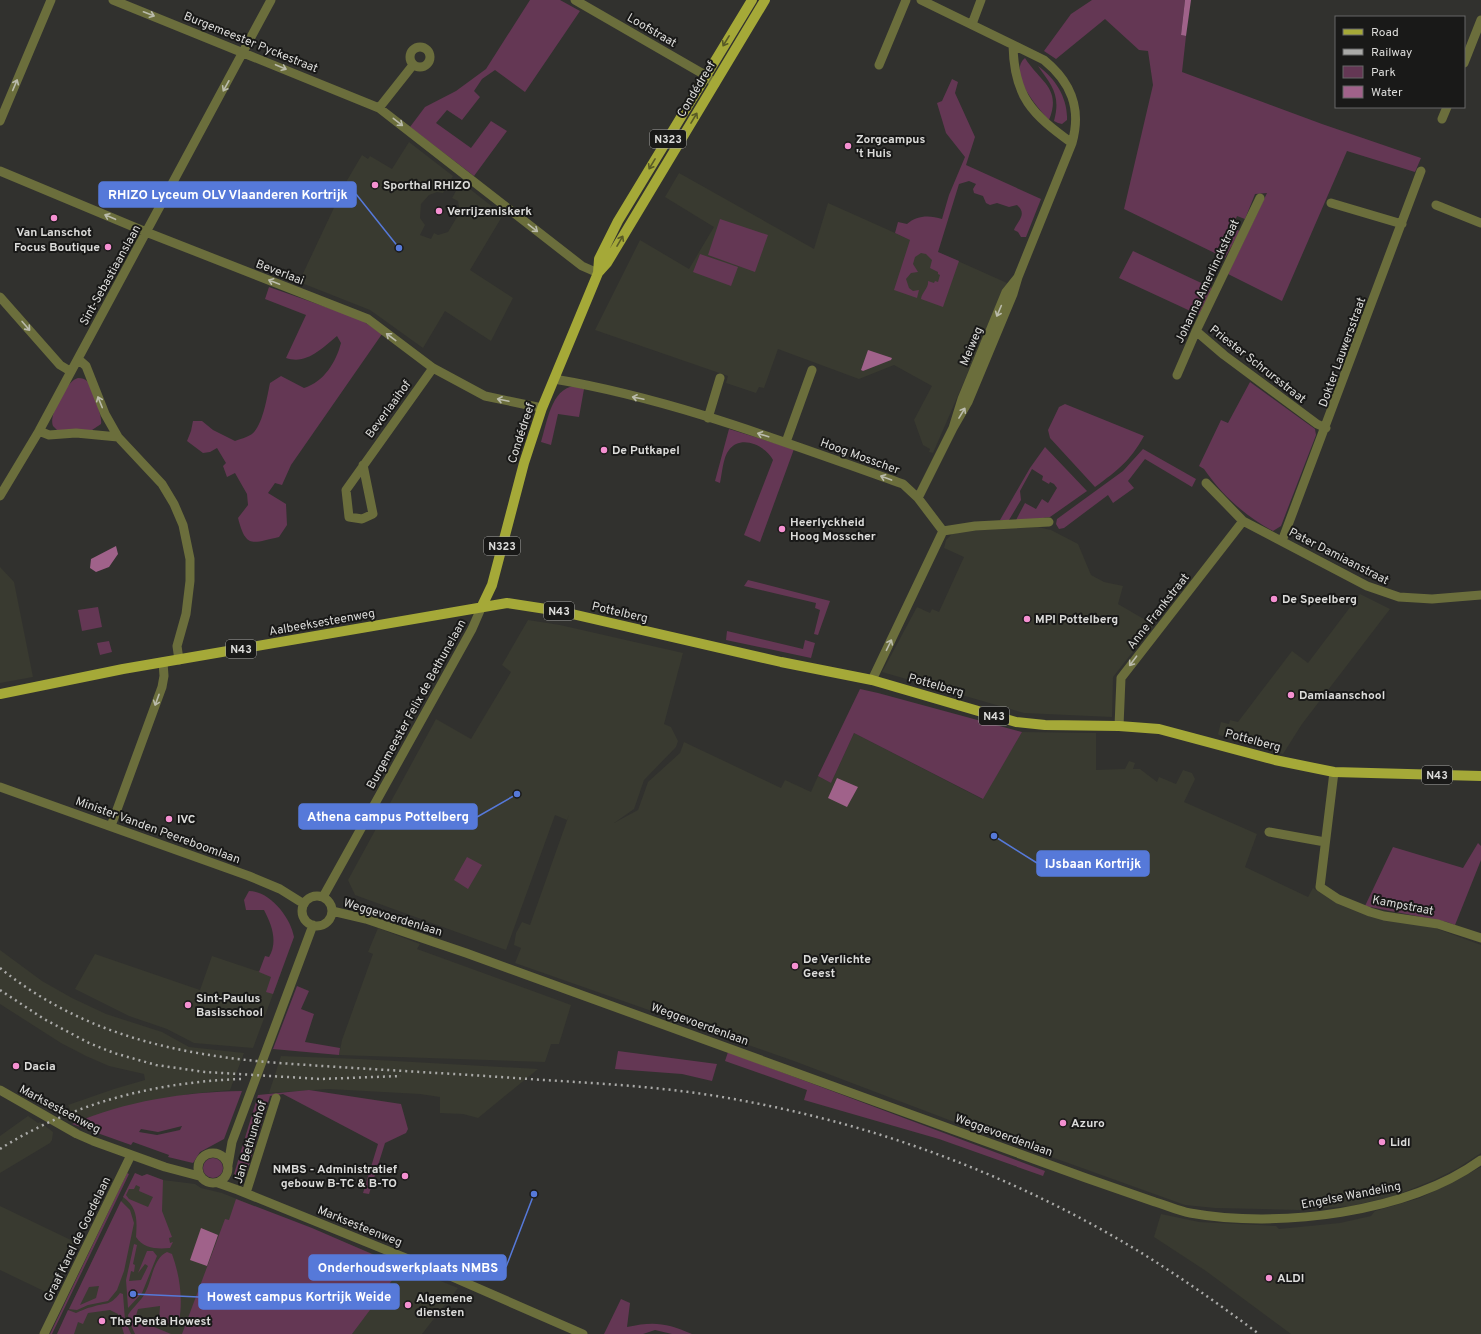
<svg xmlns="http://www.w3.org/2000/svg" width="1481" height="1334" viewBox="0 0 1481 1334" font-family="Overpass,sans-serif">
  <style>
    .built { fill: #393a30 }
    .green { fill: #643754; fill-rule: evenodd }
    .water { fill: #a0628a }
    .lines { fill: none; stroke-linecap: round; stroke-linejoin: round }
    .minor { stroke: #6b6e3c; stroke-width: 9 }
    .major { stroke: #a5a938; stroke-width: 10 }
    .rail { stroke: #aaaaa8; stroke-width: 2.5; stroke-dasharray: 2 4; stroke-linecap: butt }
    .oneway { stroke: #babbab }
    .oneway2 { stroke: #585a26 }
    .poi-dot { fill: #f590d1; stroke: #191918; stroke-width: 1.5 }
    .labels { text-anchor: middle; stroke-width: 4; stroke-linejoin: round; paint-order: stroke }
    .shield { fill: #191918; stroke: #a2a2a0; stroke-width: 1 }
    .shield-label { font-size: 11px; font-weight: bold; fill: #dcdcda }
    .street-label { font-size: 12px; fill: #dcdcda; stroke: #191918 }
    .poi-label { font-size: 12px; font-weight: bold; fill: #dcdcda; stroke: #191918; text-anchor: start }
    .leader { fill: none; stroke: #5679d9; stroke-width: 1.5 }
    .callout-dot { fill: #5679d9; stroke: #191918; stroke-width: 1.5 }
    .callout { fill: #5679d9; stroke: #5679d9; stroke-width: 1.5 }
    .callout-label { font-size: 13px; text-anchor: middle; font-weight: bold; fill: #fff }
  </style>
  <rect width="100%" height="100%" fill="#31312e"/>
  <path class="built" d="M409,142L453,176L443,193L437,192L429,195L421,204L420,218L425,225L420,235L431,239L434,233L438,235L448,232L460,212L458,201L452,198L461,182L503,215L470,270L513,298L491,341L445,311L423,348L370,310L299,282L340,195L339,194L362,155L368,159L370,156L392,169Z
    M679,173L814,249L828,203L1007,283L933,453L929,452L930,449L923,445L914,420L932,386L894,365L859,379L778,349L764,388L759,387L756,393L726,383L728,376L595,330L640,240L689,269L714,227L665,197Z
    M1038,527L1051,530L1078,544L1091,575L1104,582L1123,586L1118,604L1154,625L1113,677L1112,717L1024,713L882,672L917,607L930,613L932,609L939,612L964,557L944,548L946,540L952,534L971,530Z
    M0,567L14,582L33,677L0,683Z
    M1360,594L1390,609L1302,724L1283,754L1219,735L1218,734L1221,722L1229,724L1230,720L1238,722L1292,651L1308,663Z
    M528,620L560,625L683,653L664,724L671,727L678,741L676,747L644,780L634,809L614,823L638,810L648,782L680,753L684,742L781,788L785,780L811,792L818,776L831,783L854,733L982,799L1022,732L1096,733V770L1125,769L1129,761L1135,763L1133,769H1140L1157,782L1159,777L1176,784L1183,770L1192,773L1195,779L1184,802L1257,834L1245,867L1308,897L1313,888L1338,904L1365,915L1435,928L1481,945V1153L1458,1168L1434,1180L1394,1196L1351,1206L1301,1210L1215,1208L1185,1205L957,1123L794,1061L515,963L521,948L514,945L516,933L522,922L530,925L569,815L567,820L555,815L506,950L355,895L348,880L436,719L471,739L511,672L502,665Z
    M378,928L420,944L417,949L571,1005L559,1044H551L545,1062L339,1055L342,1040L373,954L368,952Z
    M0,950L42,981L72,998L106,1014L162,1032L189,1047L244,1053L230,1090L189,1094L86,1118L74,1123L60,1113L70,1109L68,1105L114,1089L145,1080L144,1074L109,1066L86,1056L61,1043L0,1004Z
    M95,954L200,990L212,956L257,971L282,970L253,1048L194,1043L167,1029L129,1016L75,989Z
    M281,1056L360,1059L538,1069L478,1118L463,1114L440,1113V1097L420,1094L328,1089L269,1093Z
    M28,1116L38,1123L40,1122L53,1132L52,1140L50,1143L0,1173V1136Z
    M1481,1167V1334H1291L1206,1271L1154,1237L1161,1214L1199,1222L1276,1226L1279,1229L1340,1223L1371,1216L1375,1211L1420,1198Z
    M135,1173L142,1176L147,1174L163,1180L195,1184L201,1188L222,1193L458,1288L422,1334H57Z
    M0,1206L75,1242L50,1294L0,1270Z"/>
  <path class="green" d="M530,0H560L580,11L525,92L495,70L482,79L474,91L480,97L462,120L447,110L436,123L471,148L491,121L507,131L474,176L410,127L425,107L456,91L486,69Z
    M1092,0H1185L1181,35L1186,36L1182,72L1322,124L1421,158L1415,172L1347,151L1282,301L1228,274L1267,193L1255,194L1245,219L1237,216L1232,228L1240,231L1225,258L1124,209L1153,85L1148,51L1139,50L1105,19L1056,59L1044,51L1071,14Z
    M1025,58C1040,82 1062,88 1049,120C1038,108 1007,73 1025,58Z
    M1038,66C1055,78 1068,98 1067,120L1062,124L1058,123L1054,121C1061,95 1052,86 1038,66Z
    M952,79L958,82L955,93L975,137L966,165L1041,199L1026,237H1021L1018,232L1014,230C1017,222 1028,214 1017,205L1009,207L997,203L990,205L986,203L983,196L974,193L973,189L976,184L969,181L959,184L938,252L959,261L943,307L921,299C922,292 929,288 928,281L934,283L935,281L938,282L940,275L938,274V272L930,268L932,260L926,254L921,253L915,257L913,264L918,272L911,273L906,279L909,288L913,291L919,290L917,298L894,290L910,240L895,233L898,222L907,224C917,215 930,215 942,219L949,195L965,157L946,133L937,103L942,101Z
    M720,219L768,235L755,272L708,255Z
    M1133,251L1212,288L1199,315L1119,278Z
    M700,254L738,267L731,286L693,272Z
    M269,287L360,319L382,334L291,465L282,485L275,483L268,493L286,504L287,525L279,537C252,543 246,549 238,518L248,505L247,494L235,473L227,477L223,466L226,463L217,448L210,452L203,453L187,441L191,431L193,421H202L213,430L235,441C240,439 248,437 252,434C263,425 267,397 270,383L281,376L304,388C324,382 336,362 341,343L337,336C322,348 307,365 286,358L306,315L265,299Z
    M78,378C82,378 85,379 87,381C92,386 103,418 101,424L92,430H57L53,426C48,416 67,380 78,378Z
    M1250,382L1308,424L1315,429L1316,435L1281,526L1273,531C1245,516 1222,495 1204,469L1199,466L1221,420L1228,423Z
    M574,386L584,389L579,417L558,414L551,445L541,442C547,423 551,389 574,386Z
    M1065,404L1144,436C1130,461 1118,470 1095,487L1050,438L1048,430L1059,407Z
    M729,429L794,449L760,542L744,535L773,460C766,446 741,434 729,450C723,457 722,474 720,483L715,481Z
    M1045,447L1087,491L1050,517L1015,522L1025,503L1036,509L1042,499L1048,503L1057,488L1054,484L1050,482L1049,484L1042,480L1043,476L1032,469L1020,491L1021,500L1009,520H1000L1030,468Z
    M1143,449L1196,479L1192,487L1145,459L1128,481L1134,488L1113,503L1108,495L1064,528L1059,529L1056,524L1057,519L1123,471Z
    M748,580L830,601L818,635L814,634L820,610L815,608L816,603L744,586Z
    M98,607L102,627L82,631L78,610Z
    M727,631L803,649L805,640L815,643L811,658L726,640Z
    M109,641L112,652L100,655L97,643Z
    M860,689L878,693L1022,732L983,799L854,733L831,783L818,776Z
    M1478,843L1481,846V860L1455,925L1447,922L1365,906L1393,847L1463,868Z
    M467,857L482,865L468,889L454,880Z
    M249,891C270,891 291,918 294,937L273,994L266,992L271,977L259,972L265,956L269,957C278,942 272,925 264,910H246L244,900Z
    M297,986L309,991L301,1009L314,1014L305,1042L340,1048L339,1055L273,1049Z
    M618,1051L717,1064L712,1081L682,1074L615,1069Z
    M728,1052L1045,1171L1043,1176L939,1139L804,1100L807,1090L725,1061Z
    M309,1090L401,1104L408,1129L406,1133L385,1143L369,1194L363,1193L378,1144L283,1094L270,1096L246,1175L238,1178L234,1174L258,1095Z
    M242,1091L224,1139L200,1152L193,1163L168,1157L169,1155L133,1142L131,1145L72,1124C126,1101 184,1092 242,1091ZM182,1126L180,1130L157,1135L139,1132L141,1129L158,1132Z
    M203 1168a10 10 0 1 1 20 0a10 10 0 1 1-20 0Z
    M127,1173L129,1174L52,1334H50Z
    M135,1173L142,1176L147,1174L163,1180L162,1211L172,1237L169,1238L170,1243L173,1242L170,1248C157,1249 144,1249 136,1237C137,1220 138,1208 123,1197ZM136,1185L140,1187L139,1191L153,1197L148,1207L129,1199L126,1195L129,1189H134Z
    M236,1199L312,1228L402,1267L352,1334H182L225,1219L229,1220Z
    M121,1201L130,1210L134,1223L124,1271L117,1290L108,1301L88,1305L77,1310L69,1309ZM99,1286L96,1298L80,1305L89,1287Z
    M134,1244L137,1245L133,1264L135,1265L134,1272L131,1271L129,1281L141,1280L148,1266L145,1264L138,1273L147,1251H153L157,1256L142,1293L128,1308L126,1280Z
    M167,1252L172,1254C180,1276 183,1299 179,1322L175,1325L159,1321L160,1306L138,1309L135,1319L171,1334H135L129,1321L128,1315C133,1307 141,1301 145,1293C152,1281 153,1258 167,1252Z
    M120,1293L123,1294L125,1320L131,1334H124L118,1314L110,1310L88,1313L83,1324L78,1322L74,1334H57L68,1310L76,1313C81,1311 86,1308 92,1307C106,1302 109,1307 120,1293Z
    M621,1299L630,1303L627,1327C654,1321 667,1323 692,1334H672L655,1330L643,1334H604Z"/>
  <path class="water" d="M1185,0H1191L1186,36L1181,35Z
    M868,350L892,358L891,360L863,371L861,370Z
    M116,546L118,554L109,567L96,572L90,568L91,559Z
    M837,778L858,787L847,807L828,798Z
    M201,1228L218,1235L207,1266L190,1260Z"/>
  <g class="lines">
    <path class="minor" d="M113,0L379,108L582,266L598,273
      M575,0L705,75L715,84
      M921,0L1044,60C1071,82 1082,108 1072,143L1018,277L1013,294L968,402L953,428L962,399L1006,292L1018,277
      M972,24L981,0
      M1013,45C1014,97 1032,114 1072,143
      M410 57a10 10 0 1 1 20 0a10 10 0 1 1-20 0Z
      M1464,63L1481,20
      M879,65L906,0
      M379,108L413,65
      M1442,119L1447,107
      M0,121L51,0
      M0,171L146,232L368,319L433,368L485,396L542,408
      M1331,203L1402,224
      M1436,205L1481,223
      M0,297L60,365L70,371
      M1196,331L1224,355L1317,424L1326,428
      M78,359L86,366L105,414L118,437L162,484L174,504L183,525L190,559V581L186,614L177,646L179,660
      M1177,375L1196,331L1260,198
      M554,379C674,399 789,444 903,484L918,498L943,531
      M708,418L720,378
      M39,431L49,435L76,433L118,437
      M786,442L812,370
      M363,465L373,514L362,519L349,517L346,490L433,368
      M1206,483L1243,521L1367,586L1399,597L1432,599L1481,595
      M0,496L39,431L271,0
      M918,498L953,428
      M943,531L975,526L1049,522
      M1282,541L1421,171
      M872,680L943,531
      M1119,726L1121,678L1243,521
      M1334,772L1320,887L1338,899L1370,912L1384,916L1438,924L1481,938
      M0,787L249,876L280,889L304,904
      M111,826L162,687L164,676L163,662
      M1269,832L1325,842
      M302 911a15 15 0 1 1 30 0a15 15 0 1 1-30 0Z
      M323,897L472,629L482,606
      M332,911L366,919L466,953L1086,1178C1109,1186 1132,1194 1155,1202C1166,1205 1178,1211 1190,1213C1278,1229 1408,1213 1481,1160
      M0,1090L77,1134L93,1141L165,1167L199,1176
      M198 1168a15 15 0 1 1 30 0a15 15 0 1 1-30 0Z
      M228,1165L232,1142L313,925
      M218,1183L238,1190L450,1276L583,1334
      M246,1193L276,1098
      M44,1334L131,1155"/>
    <path class="major" d="M598,273L607,263L765,0
      M482,606L492,585L524,463L542,408L598,273L599,259L618,221L752,0
      M0,694L123,669L507,603L559,611L781,662L872,680L1016,722L1045,725L1119,726L1159,729L1275,760L1334,772L1481,776"/>
    <path class="rail" d="M0,968C82,1034 176,1055 279,1063C362,1069 446,1073 529,1079C591,1083 654,1086 716,1096C869,1121 1016,1175 1148,1257C1186,1281 1223,1307 1259,1334
      M0,990L44,1019L89,1043L114,1053L156,1065L205,1072L320,1079L401,1076
      M0,1149C72,1103 156,1082 241,1079"/>
  </g>
  <defs><path id="oneway-shaft" d="M-6 0H5M1.5-3L5.5 0L1.5 3" fill="none" stroke-width="1.6" stroke-linecap="round" stroke-linejoin="round"/></defs>
  <g class="oneway">
    <use href="#oneway-shaft" transform="translate(149 14) rotate(21)"/>
    <use href="#oneway-shaft" transform="translate(281 67) rotate(23)"/>
    <use href="#oneway-shaft" transform="translate(15 85) rotate(-67)"/>
    <use href="#oneway-shaft" transform="translate(226 86) rotate(119)"/>
    <use href="#oneway-shaft" transform="translate(398 122) rotate(38)"/>
    <use href="#oneway-shaft" transform="translate(110 217) rotate(-157)"/>
    <use href="#oneway-shaft" transform="translate(533 228) rotate(38)"/>
    <use href="#oneway-shaft" transform="translate(274 282) rotate(-159)"/>
    <use href="#oneway-shaft" transform="translate(999 311) rotate(113)"/>
    <use href="#oneway-shaft" transform="translate(26 326) rotate(49)"/>
    <use href="#oneway-shaft" transform="translate(391 337) rotate(-143)"/>
    <use href="#oneway-shaft" transform="translate(638 398) rotate(-168)"/>
    <use href="#oneway-shaft" transform="translate(503 400) rotate(-168)"/>
    <use href="#oneway-shaft" transform="translate(100 402) rotate(-112)"/>
    <use href="#oneway-shaft" transform="translate(962 413) rotate(-59)"/>
    <use href="#oneway-shaft" transform="translate(763 435) rotate(-162)"/>
    <use href="#oneway-shaft" transform="translate(886 478) rotate(-160)"/>
    <use href="#oneway-shaft" transform="translate(889 645) rotate(-64)"/>
    <use href="#oneway-shaft" transform="translate(1133 661) rotate(127)"/>
    <use href="#oneway-shaft" transform="translate(157 700) rotate(110)"/>
  </g>
  <g class="oneway2">
    <use href="#oneway-shaft" transform="translate(726 41) rotate(122)"/>
    <use href="#oneway-shaft" transform="translate(694 118) rotate(-59)"/>
    <use href="#oneway-shaft" transform="translate(652 164) rotate(121)"/>
    <use href="#oneway-shaft" transform="translate(620 241) rotate(-60)"/>
  </g>
  <g class="poi-dot">
    <circle cx="848" cy="146" r="4"/>
    <circle cx="375" cy="185" r="4"/>
    <circle cx="439" cy="211" r="4"/>
    <circle cx="54" cy="218" r="4"/>
    <circle cx="108" cy="247" r="4"/>
    <circle cx="604" cy="450" r="4"/>
    <circle cx="782" cy="529" r="4"/>
    <circle cx="1274" cy="599" r="4"/>
    <circle cx="1027" cy="619" r="4"/>
    <circle cx="1291" cy="695" r="4"/>
    <circle cx="169" cy="819" r="4"/>
    <circle cx="795" cy="966" r="4"/>
    <circle cx="188" cy="1005" r="4"/>
    <circle cx="16" cy="1066" r="4"/>
    <circle cx="1063" cy="1123" r="4"/>
    <circle cx="1382" cy="1142" r="4"/>
    <circle cx="405" cy="1176" r="4"/>
    <circle cx="1269" cy="1278" r="4"/>
    <circle cx="408" cy="1305" r="4"/>
    <circle cx="102" cy="1321" r="4"/>
  </g>
  <g class="labels">
    <g class="shield">
      <rect x="650" y="130" width="36" height="18" rx="3"/>
      <rect x="484" y="537" width="36" height="18" rx="3"/>
      <rect x="544" y="602" width="30" height="18" rx="3"/>
      <rect x="226" y="640" width="30" height="18" rx="3"/>
      <rect x="979" y="707" width="30" height="18" rx="3"/>
      <rect x="1422" y="766" width="30" height="18" rx="3"/>
    </g>
    <g class="shield-label">
      <text x="668" y="143">N323</text>
      <text x="502" y="550">N323</text>
      <text x="559" y="615">N43</text>
      <text x="241" y="653">N43</text>
      <text x="994" y="720">N43</text>
      <text x="1437" y="779">N43</text>
    </g>
    <g class="street-label">
      <text transform="translate(652 30) rotate(30)" y="4">Loofstraat</text>
      <text transform="translate(251 42) rotate(22)" y="4">Burgemeester Pyckestraat</text>
      <text transform="translate(696 89) rotate(-59)" y="4">Condédreef</text>
      <text transform="translate(280 272) rotate(21)" y="4">Beverlaai</text>
      <text transform="translate(110 275) rotate(-61)" y="4">Sint-Sebastiaanslaan</text>
      <text transform="translate(1207 281) rotate(-65)" y="4">Johanna Amerlinckstraat</text>
      <text transform="translate(971 346) rotate(-67)" y="4">Meiweg</text>
      <text transform="translate(1342 352) rotate(-70)" y="4">Dokter Lauwersstraat</text>
      <text transform="translate(1258 364) rotate(38)" y="4">Priester Schrursstraat</text>
      <text transform="translate(388 409) rotate(-54)" y="4">Beverlaaihof</text>
      <text transform="translate(521 433) rotate(-72)" y="4">Condédreef</text>
      <text transform="translate(860 456) rotate(20)" y="4">Hoog Mosscher</text>
      <text transform="translate(1339 556) rotate(27)" y="4">Pater Damiaanstraat</text>
      <text transform="translate(1158 611) rotate(-52)" y="4">Anne Frankstraat</text>
      <text transform="translate(620 612) rotate(13)" y="4">Pottelberg</text>
      <text transform="translate(322 622) rotate(-10)" y="4">Aalbeeksesteenweg</text>
      <text transform="translate(936 685) rotate(16)" y="4">Pottelberg</text>
      <text transform="translate(416 704) rotate(-61)" y="4">Burgemeester Felix de Bethunelaan</text>
      <text transform="translate(1253 740) rotate(15)" y="4">Pottelberg</text>
      <text transform="translate(158 830) rotate(20)" y="4">Minister Vanden Peereboomlaan</text>
      <text transform="translate(1403 905) rotate(11)" y="4">Kampstraat</text>
      <text transform="translate(393 917) rotate(17)" y="4">Weggevoerdenlaan</text>
      <text transform="translate(700 1024) rotate(20)" y="4">Weggevoerdenlaan</text>
      <text transform="translate(60 1109) rotate(28)" y="4">Marksesteenweg</text>
      <text transform="translate(1004 1135) rotate(20)" y="4">Weggevoerdenlaan</text>
      <text transform="translate(250 1142) rotate(-73)" y="4">Jan Bethunehof</text>
      <text transform="translate(1351 1195) rotate(-11)" y="4">Engelse Wandeling</text>
      <text transform="translate(360 1226) rotate(22)" y="4">Marksesteenweg</text>
      <text transform="translate(77 1239) rotate(-64)" y="4">Graaf Karel de Goedelaan</text>
    </g>
    <g class="poi-label">
      <text x="856" y="143">Zorgcampus<tspan x="856" dy="14">'t Huis</tspan></text>
      <text x="383" y="189">Sporthal RHIZO</text>
      <text x="447" y="215">Verrijzeniskerk</text>
      <text x="54" y="236" text-anchor="middle">Van Lanschot</text>
      <text x="100" y="251" text-anchor="end">Focus Boutique</text>
      <text x="612" y="454">De Putkapel</text>
      <text x="790" y="526">Heerlyckheid<tspan x="790" dy="14">Hoog Mosscher</tspan></text>
      <text x="1282" y="603">De Speelberg</text>
      <text x="1035" y="623">MPI Pottelberg</text>
      <text x="1299" y="699">Damiaanschool</text>
      <text x="177" y="823">IVC</text>
      <text x="803" y="963">De Verlichte<tspan x="803" dy="14">Geest</tspan></text>
      <text x="196" y="1002">Sint-Paulus<tspan x="196" dy="14">Basisschool</tspan></text>
      <text x="24" y="1070">Dacia</text>
      <text x="1071" y="1127">Azuro</text>
      <text x="1390" y="1146">Lidl</text>
      <text x="397" y="1173" text-anchor="end">NMBS - Administratief<tspan x="397" dy="14">gebouw B-TC &amp; B-TO</tspan></text>
      <text x="1277" y="1282">ALDI</text>
      <text x="416" y="1302">Algemene<tspan x="416" dy="14">diensten</tspan></text>
      <text x="110" y="1325">The Penta Howest</text>
    </g>
  </g>
  <path class="leader" d="M399 248L356 194M517 794L477 817M994 836L1037 863M534 1194L506 1267M133 1294L199 1297"/>
  <g class="callout-dot">
    <circle cx="399" cy="248" r="4"/>
    <circle cx="517" cy="794" r="4"/>
    <circle cx="994" cy="836" r="4"/>
    <circle cx="534" cy="1194" r="4"/>
    <circle cx="133" cy="1294" r="4"/>
  </g>
  <g class="callout">
    <rect x="99" y="182" width="257" height="25" rx="4"/>
    <rect x="299" y="804" width="178" height="25" rx="4"/>
    <rect x="1037" y="851" width="112" height="25" rx="4"/>
    <rect x="309" y="1255" width="197" height="25" rx="4"/>
    <rect x="199" y="1284" width="200" height="25" rx="4"/>
  </g>
  <g class="callout-label">
    <text x="228" y="199">RHIZO Lyceum OLV Vlaanderen Kortrijk</text>
    <text x="388" y="821">Athena campus Pottelberg</text>
    <text x="1093" y="868">IJsbaan Kortrijk</text>
    <text x="408" y="1272">Onderhoudswerkplaats NMBS</text>
    <text x="299" y="1301">Howest campus Kortrijk Weide</text>
  </g>
  <rect x="1335" y="16" width="130" height="92" fill="#191918" stroke="#676766"/>
  <rect x="1343" y="29" width="20" height="6" fill="#a5a938" stroke="#676766"/>
  <text x="1371" y="36" font-size="12" fill="#dcdcda">Road</text>
  <rect x="1343" y="49" width="20" height="6" fill="#aaaaa8" stroke="#676766"/>
  <text x="1371" y="56" font-size="12" fill="#dcdcda">Railway</text>
  <rect x="1343" y="66" width="20" height="12" fill="#643754" stroke="#676766"/>
  <text x="1371" y="76" font-size="12" fill="#dcdcda">Park</text>
  <rect x="1343" y="86" width="20" height="12" fill="#a0628a" stroke="#676766"/>
  <text x="1371" y="96" font-size="12" fill="#dcdcda">Water</text>
</svg>
